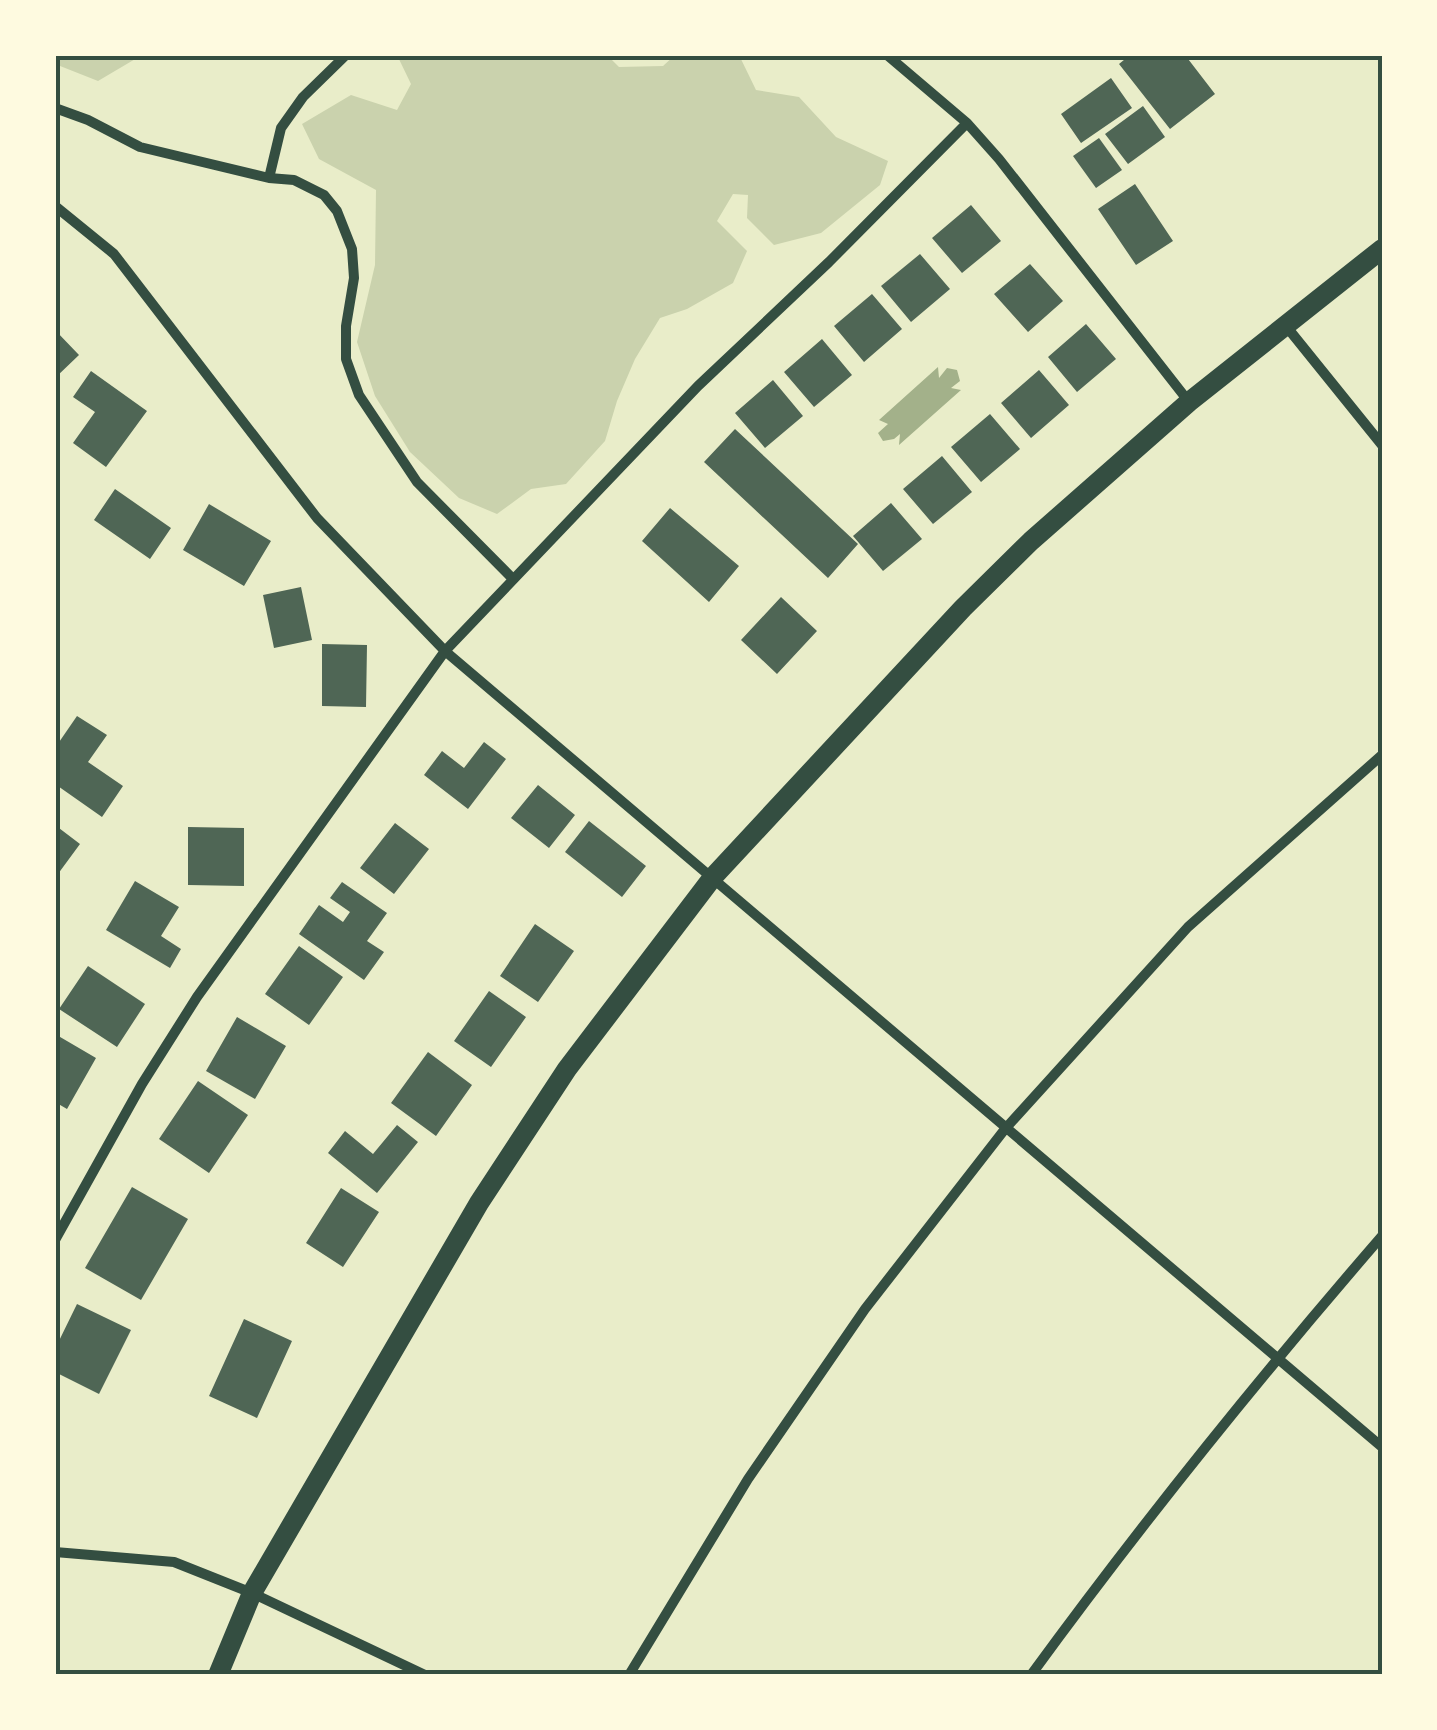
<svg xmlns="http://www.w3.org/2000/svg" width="1437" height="1730" viewBox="0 0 1437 1730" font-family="Lora,serif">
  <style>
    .green { fill: #cad2ad }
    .water { fill: #a3b18a }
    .building { fill: #4f6655 }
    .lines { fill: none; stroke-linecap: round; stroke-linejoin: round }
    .minor { stroke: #344e41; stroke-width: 10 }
    .secondary { stroke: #344e41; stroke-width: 20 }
    .neatline { fill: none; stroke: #344e41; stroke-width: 4 }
  </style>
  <rect width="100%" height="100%" fill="#e9edc9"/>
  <path class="green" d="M55,55H142L98,81L55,64Z
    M397,55H607L619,67L663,66L675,55H739L756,90L799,97L836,137L888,161L880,185L821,233L774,245L747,218L748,195L733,194L717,221L747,251L733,283L687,309L660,318L635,359L617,401L605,441L566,484L531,489L497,514L459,498L410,452L375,396L357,342L375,265L376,190L319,159L302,124L351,95L397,110L411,84Z"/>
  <path class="water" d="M938,367L939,378L947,368L957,370L960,381L951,388L961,390L899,445L900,434L894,439L883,441L878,433L888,424L879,420Z"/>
  <path class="building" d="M1130,55H1185L1215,94L1170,129L1119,64Z
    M1111,78L1132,108L1081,143L1061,114Z
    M1143,106L1165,137L1128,164L1105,134Z
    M1099,138L1122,170L1096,188L1073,156Z
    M1135,184L1173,241L1136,265L1098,209Z
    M971,205L1001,241L962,273L932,238Z
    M920,254L950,289L911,322L881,286Z
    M1030,264L1063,301L1028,332L994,294Z
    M872,294L902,329L864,362L834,326Z
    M1086,324L1116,359L1077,392L1048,357Z
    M55,330L79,355L55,378Z
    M822,339L852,375L814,407L784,372Z
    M1039,370L1069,405L1031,438L1001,403Z
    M91,371L147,411L106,467L73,443L95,412L73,397Z
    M773,380L803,416L765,448L735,413Z
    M990,414L1020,449L981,482L951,447Z
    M735,429L858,544L828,578L704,462Z
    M942,456L972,492L933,524L903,489Z
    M115,489L171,528L150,559L94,520Z
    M891,503L922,539L883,571L853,536Z
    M209,504L271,541L244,586L183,550Z
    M670,508L739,566L709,602L642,541Z
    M301,587L312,640L274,648L263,595Z
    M781,597L817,631L777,674L741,640Z
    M322,644L367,645L366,707L322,706Z
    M77,716L107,735L88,762L123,786L102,817L55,784V748Z
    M484,742L506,759L468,809L424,775L442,751L464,768Z
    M538,785L575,815L549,848L511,818Z
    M589,821L646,866L622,897L565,852Z
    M395,823L429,849L394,894L360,868Z
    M55,825L80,844L55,878Z
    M188,827L244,828V886L188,885Z
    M135,881L179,907L161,936L181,949L170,968L106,930Z
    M342,882L387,913L367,941L384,952L364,980L299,934L319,905L343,922L350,912L330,898Z
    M535,924L574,951L538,1002L500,976Z
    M299,946L343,977L309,1025L265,994Z
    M88,966L145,1004L117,1047L59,1009Z
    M489,991L526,1017L491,1067L454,1041Z
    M237,1017L286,1046L255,1099L206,1071Z
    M55,1034L96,1058L67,1109L55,1102Z
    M428,1052L472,1085L436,1136L391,1103Z
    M198,1081L248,1115L209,1173L159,1139Z
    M397,1125L418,1142L377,1193L328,1153L345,1131L373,1154Z
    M132,1187L188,1219L141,1300L85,1268Z
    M341,1188L379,1212L343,1267L306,1243Z
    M77,1304L131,1330L99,1394L55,1372V1349Z
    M244,1319L292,1341L257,1418L209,1396Z"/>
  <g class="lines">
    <path class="minor" d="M887,55L967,123L999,159L1189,402
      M55,108L88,120L140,147L269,178L294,180L324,195L337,211L352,249L354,278L346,326V359L359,395L417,482L512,578
      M269,178L281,128L303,97L346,55
      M55,206L114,254L317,518L445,651L1382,1447
      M1286,326L1382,445
      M55,1240L142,1084L197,997L445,651L698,386L829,262L967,123
      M55,1552L174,1562L252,1593L425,1675
      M629,1675L748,1479L865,1309L1005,1129L1188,927L1382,755
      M1031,1675C1142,1523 1259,1378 1382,1236"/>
    <path class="secondary" d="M218,1675L252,1593L479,1203L567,1069L713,877L963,608L1031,541L1189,402L1382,249"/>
  </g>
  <rect width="1437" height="1730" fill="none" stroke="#fefae0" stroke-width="115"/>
  <rect x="58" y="58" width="1322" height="1614" class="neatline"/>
</svg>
